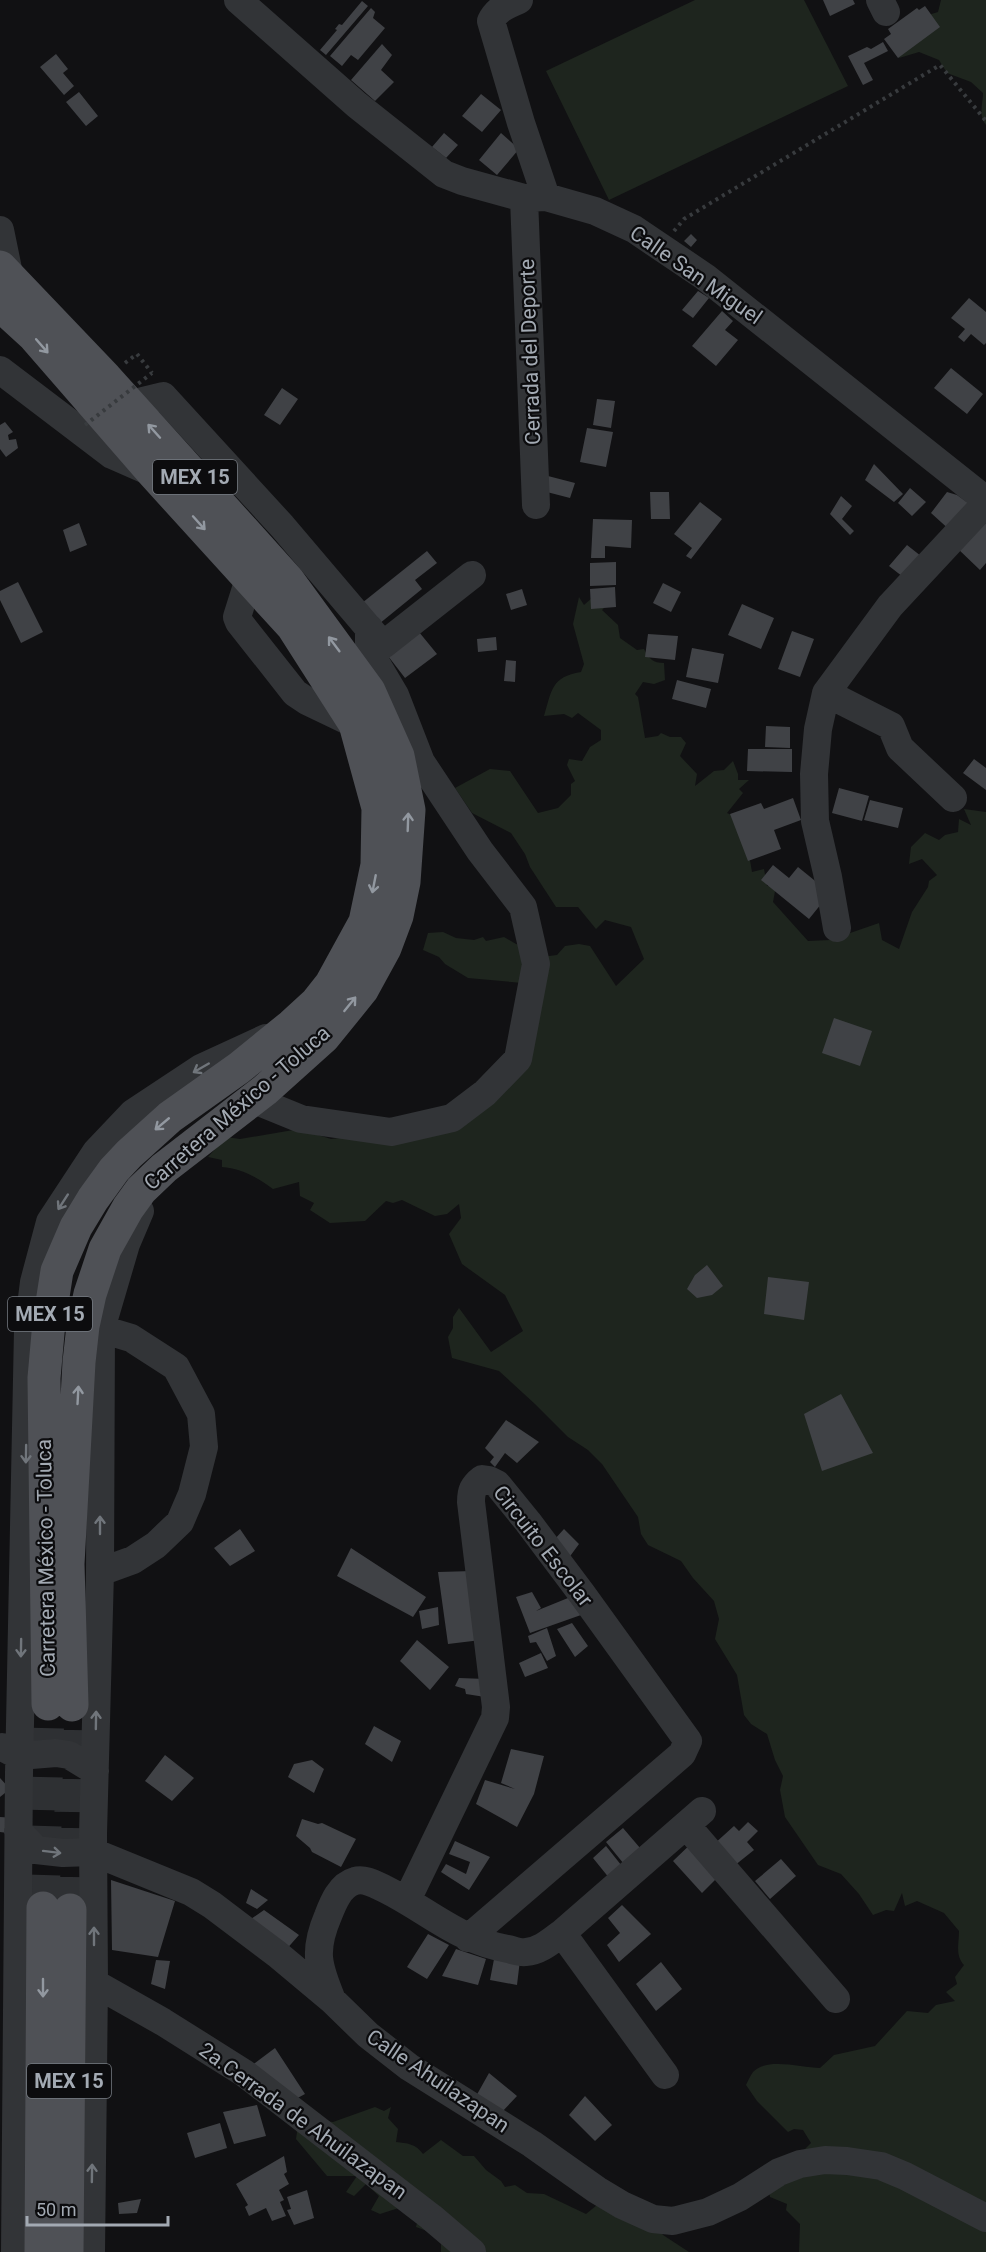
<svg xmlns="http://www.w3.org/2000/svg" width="986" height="2252" viewBox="0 0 986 2252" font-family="Roboto,sans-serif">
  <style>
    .green { fill: #1e251e }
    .building { fill: #404246 }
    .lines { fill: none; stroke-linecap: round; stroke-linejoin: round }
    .major-tunnel { stroke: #2e3033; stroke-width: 33; stroke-dasharray: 33 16; stroke-linecap: butt }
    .path { stroke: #383b3e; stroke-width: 4; stroke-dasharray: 3 4.5; stroke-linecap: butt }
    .minor { stroke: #323437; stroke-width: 28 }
    .major { stroke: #4f5156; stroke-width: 33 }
    .path-bridge { stroke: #383b3e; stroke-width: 4; stroke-dasharray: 3 4.5; stroke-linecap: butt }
    .oneway { stroke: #9298a0 }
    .oneway2 { stroke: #70757b }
    .labels { text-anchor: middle; stroke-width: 4.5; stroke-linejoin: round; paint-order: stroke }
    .shield { fill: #0c0c0e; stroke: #767b82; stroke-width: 1.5 }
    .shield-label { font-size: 20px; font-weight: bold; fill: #a3aab3 }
    .street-label { font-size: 21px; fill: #a3aab3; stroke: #0c0c0e }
  </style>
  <rect width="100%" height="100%" fill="#111113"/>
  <path class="green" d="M695,0H804L848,86L609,200L546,71Z
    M941,0H986V125C978,116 983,104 983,93L971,82L947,73L939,60L919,52L899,58L901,47L915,19L938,12Z
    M579,597L584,605L593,597L605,607L602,610L618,625L620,638L637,650L644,649C649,659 653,663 664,663L665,680L654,684L643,682L635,694L638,697L645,738L658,736L661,733L670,737H681L686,743L680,756L697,774L695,786L714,771L724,770L733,761L738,774V780H749L739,789L743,793L727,813L743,820L752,872L764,869L767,886H776L773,902L808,941L830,940L879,923L882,940L899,949L912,912L928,887L929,881L937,875L922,859L909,864L911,847L925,833L939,840L945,835L958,832L959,819L971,825L964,809L986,812V2252H799L800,2224L786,2210L787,2204L770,2197L766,2172L794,2160L811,2143L803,2130L794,2129L788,2132L757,2101L746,2085C748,2081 750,2076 753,2072C767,2057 802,2068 820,2068L834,2055L875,2046L907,2011L928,2013L936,2005L955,2001L946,1992L957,1984L955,1977L964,1965C955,1955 959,1944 959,1931L944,1913L917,1901L905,1906L902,1893L894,1911L886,1910L873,1915L859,1894L841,1874L818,1865L785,1817L780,1790L783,1776L775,1760L767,1734L751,1724L744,1715L737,1675L715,1639L719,1619L714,1601L693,1578L681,1561L648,1545L641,1534L638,1517L602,1464L588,1450L568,1437L535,1404L499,1371L452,1358L448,1337L453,1328V1317L459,1308L491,1352L523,1331L505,1295L462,1264L449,1234L461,1218L459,1204L447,1214L435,1216L402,1200L393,1203L386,1201L365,1221L330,1223L310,1210L314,1203L300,1196L299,1182L273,1189C258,1178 241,1168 222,1167V1160L208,1157L226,1137L240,1139L299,1129L331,1139L377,1134L393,1137L527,1068L523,983L468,978L445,964L439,957L423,950L428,933L443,932L456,938L474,940L483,937L486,941L504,937L516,944L538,950L533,958L557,955L565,946L579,944L590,946L616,986L644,959L631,927L605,920L596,929L578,907H556L530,867L525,854L511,833L472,813L455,788L490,769L510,771L538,813L558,808L571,795V784L575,781L567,765L569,759L582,761L590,747L601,740V730L578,713L572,718L564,714L544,716C552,690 551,677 581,672L584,664L573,624Z
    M375,2107L384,2111L391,2107L388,2118L398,2129L396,2142C407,2143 416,2144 423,2154L441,2140L463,2156H474L486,2170L501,2181L505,2187L515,2185L527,2193L544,2194L586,2214L597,2205L653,2220L663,2235L689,2252H441V2236L416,2227L418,2219L405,2206L380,2214L371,2210L379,2196L366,2184L354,2196L346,2192L357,2176H327L296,2139L297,2132L290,2117L333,2122Z"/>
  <path class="building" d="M823,0H853L855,4L830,16Z
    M362,1L368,6L326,55L320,50L337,30L335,29L339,24L342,25Z
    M925,6L940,27L898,58L884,39L891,34L888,29L917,8L919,10Z
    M371,8L375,12L373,18L385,28L358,60L351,55L342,66L330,56Z
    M883,42L888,51L864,63L873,80L863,85L848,56L867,47L871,49Z
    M382,44L392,55L381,70L394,82L375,101L351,80Z
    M56,54L68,69L63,73L74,86L64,95L40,67Z
    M79,92L98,116L86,126L66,102Z
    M481,94L501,110L482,132L462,116Z
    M444,133L458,145L446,158L432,147Z
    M501,133L519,149L497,175L479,160Z
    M691,234L697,240L691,247L684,241Z
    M698,291L709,298L693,318L682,310Z
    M969,298L986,312V343L984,345L971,334L964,342L958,337L965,329L951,318Z
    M722,311L733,321L725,330L738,340L716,366L692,346Z
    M951,368L983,394L967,414L934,388Z
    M282,388L298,399L280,425L264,415Z
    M597,399L615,401L611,428L593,425Z
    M5,422L13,432L8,435L9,440L16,439L18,448L6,457L0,449V425Z
    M587,428L613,432L606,467L580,462Z
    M874,464L903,494L894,502L865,480Z
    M548,476L575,483L570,498L543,491Z
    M910,488L926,502L912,516L898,503Z
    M650,492H669L670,519H651Z
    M947,492L957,495L974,507L952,532L931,513Z
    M841,496L852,506L842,519L854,531L850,535L830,514Z
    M700,502L722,519L691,559L686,556L692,548L674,534Z
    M593,519L632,520L631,548L605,546V558H591Z
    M982,520L986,524V563L980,570L956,547Z
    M79,523L87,545L70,552L63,530Z
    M907,545L926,560L907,580L889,566Z
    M427,551L437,563L415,580L422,589L374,628L357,607Z
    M616,562V585L590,586V563Z
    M18,582L43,632L21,643L0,600V591Z
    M663,583L681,592L671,612L653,603Z
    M615,587L616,607L591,609L590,589Z
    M522,589L527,605L511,610L506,594Z
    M742,604L774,618L761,649L728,635Z
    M792,631L814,639L800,677L778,669Z
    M419,632L437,654L405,678L388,656Z
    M648,634L678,636L675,660L645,657Z
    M496,637L497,650L478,652L477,639Z
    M692,648L724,654L718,683L686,677Z
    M506,660L516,661L515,682L504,681Z
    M677,680L711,689L706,708L672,699Z
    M766,726L790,727V748L765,747Z
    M748,749H792V772L747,771Z
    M974,759L986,768V790L963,773Z
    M839,788L869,796L862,821L832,813Z
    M793,798L801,820L774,830L781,849L748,861L730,814L761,803L764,809Z
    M870,800L903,808L898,828L864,820Z
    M773,865L789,878L798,867L830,893L809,919L761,880Z
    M834,1018L872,1031L860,1066L822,1053Z
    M707,1265L723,1286L712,1295L697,1298L687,1289L695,1275Z
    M768,1277L809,1282L804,1320L764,1314Z
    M841,1394L873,1453L822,1471L804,1414Z
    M506,1420L539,1442L517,1463L505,1453L495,1467L490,1462L494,1457L485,1448Z
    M240,1529L255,1551L230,1566L214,1548Z
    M564,1529L579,1544L568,1559L554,1540Z
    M351,1548L426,1597L413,1617L337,1576Z
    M473,1571L481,1640L448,1644L438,1572Z
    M532,1592L541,1608L536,1611L568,1598L581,1615L530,1633L516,1597Z
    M438,1607L439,1625L422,1629L419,1611Z
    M572,1623L588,1646L575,1657L557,1629Z
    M547,1628L556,1656L547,1661L536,1642L530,1643L528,1636Z
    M417,1640L449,1667L430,1690L400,1661Z
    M541,1653L548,1668L525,1677L519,1663Z
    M459,1678L486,1679L485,1697L466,1694L465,1689L455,1686Z
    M374,1726L401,1741L392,1762L365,1744Z
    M511,1749L544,1756L534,1794L517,1827L476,1804L485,1780L515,1789L501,1783Z
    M165,1755L194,1778L172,1801L145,1781Z
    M312,1760L324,1769L314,1793L288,1777L294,1764Z
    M0,1778L10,1789L0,1797Z
    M0,1817L16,1818L15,1834L0,1832Z
    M302,1819L318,1824L322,1823L356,1839L341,1867L312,1852L310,1848L296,1836Z
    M748,1822L758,1831L747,1842L754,1850L734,1866L713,1845L734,1826L739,1831Z
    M623,1828L646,1855L628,1869L606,1842Z
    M697,1838L723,1872L702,1893L673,1861Z
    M455,1841L490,1857L469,1890L441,1872L446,1864L466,1874L470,1862L449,1854Z
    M606,1846L629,1875L614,1884L593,1858Z
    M781,1859L796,1876L770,1899L755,1881Z
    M111,1880L175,1901L158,1957L112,1950Z
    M251,1889L268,1900L257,1909L246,1903Z
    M622,1905L651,1934L619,1962L607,1945L620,1933L608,1918Z
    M264,1910L299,1935L284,1952L248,1921Z
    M428,1934L449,1945L427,1979L407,1967Z
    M456,1949L486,1959L478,1985L442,1976Z
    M495,1954L520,1960L517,1985L490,1980Z
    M156,1960L170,1961L165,1989L151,1984Z
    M661,1962L682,1989L656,2011L636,1984Z
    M275,2048L305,2094L281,2107L251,2066Z
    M489,2073L517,2096L501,2113L475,2098Z
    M585,2096L612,2125L595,2141L569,2115Z
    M257,2105L266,2136L234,2144L223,2112Z
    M220,2123L227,2148L195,2158L187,2133Z
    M284,2156L287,2172L284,2174L289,2184L279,2190L284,2200L280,2202L286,2216L272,2221L266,2208L249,2216L245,2207L248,2205L236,2184Z
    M307,2190L314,2218L294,2225L287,2210L291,2209L287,2197Z
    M141,2199L137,2213L119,2214L118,2203Z"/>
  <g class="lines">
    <path class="major-tunnel" d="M43,1908L48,1704
      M70,1910L72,1705"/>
    <path class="path" d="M674,231L684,219L940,65L986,121
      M125,363L137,354L152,373"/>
    <path class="minor" d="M238,0L357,105L444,174L462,181L524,198L546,197L595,211L634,229L705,277L986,500
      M519,0C507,5 497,9 491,21L521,123L546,197
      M880,0L886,12
      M524,198L536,505
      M0,230L9,274L3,289
      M0,370L112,455L153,473
      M130,404L163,396L282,526L383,645L472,575
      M249,579L237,617L239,622L295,693L307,701L355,724
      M826,693L891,726L900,748L953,798
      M837,928L828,877L815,821L814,774L818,729L826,693L890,606L986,503
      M252,1099L301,1119L391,1132L452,1118L485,1093L518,1059L536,964L523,907L480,851L421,762L395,695L369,651V628
      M100,1572L133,1560L156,1545L180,1522L192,1494L204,1447L201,1414L176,1367L131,1338L101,1329
      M2,1747L19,1756L56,1753L69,1755L95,1771
      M686,1825L836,1999
      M18,1831L36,1850L63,1853L93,1852L191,1892L212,1905L277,1954L332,2000L368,2035L409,2067L532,2144L597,2190L622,2205L653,2219L673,2221L708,2212L740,2197L779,2172L800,2164L825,2160L847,2161L881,2166L905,2176L986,2218
      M407,1900L495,1718L496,1707L471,1502C471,1491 473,1486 482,1479L489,1480L497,1484L528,1522L582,1594L688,1741L682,1754L468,1938
      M562,1933L665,2075
      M94,1983L163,2022L244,2073L431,2217L472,2252
      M332,2000C318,1966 313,1951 328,1916C333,1903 340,1885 355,1881C365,1878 376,1885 385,1889C429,1911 457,1940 508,1949C513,1950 520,1953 526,1952C540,1951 551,1941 562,1933L702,1811
      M15,2252L19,1773L28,1330L34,1282L50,1222L96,1152L133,1113L201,1068L266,1038
      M91,2252L94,1983L93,1834L100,1572L101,1329L126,1244L140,1211"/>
    <path class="major" d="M0,267L106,378L288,580L369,691L398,756L409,810L404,882L397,916L385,948L362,990L324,1037L265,1090L164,1168L141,1190L128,1208L105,1249L90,1294L83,1326L79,1362L68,1564L72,1705
      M0,305L33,335L153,473L293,627L355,724L378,808L377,865L365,922L331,984L316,1003L292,1025L239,1068L170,1117L129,1154L114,1170L93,1199L76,1227L57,1271L49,1322L44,1378L48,1704
      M41,2252L43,1908
      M67,2252L70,1910"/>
    <path class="path-bridge" d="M85,425L152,373"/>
  </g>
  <defs><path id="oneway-shaft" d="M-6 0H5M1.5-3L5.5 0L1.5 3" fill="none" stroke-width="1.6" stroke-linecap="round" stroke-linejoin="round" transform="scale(1.5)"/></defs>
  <g class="oneway">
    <use href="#oneway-shaft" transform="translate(42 346) rotate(49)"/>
    <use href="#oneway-shaft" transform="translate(154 431) rotate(-132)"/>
    <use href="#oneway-shaft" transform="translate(199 523) rotate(48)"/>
    <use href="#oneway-shaft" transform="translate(334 644) rotate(-127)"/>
    <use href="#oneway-shaft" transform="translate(408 822) rotate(-88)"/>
    <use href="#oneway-shaft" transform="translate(374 884) rotate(101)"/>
    <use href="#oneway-shaft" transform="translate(350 1004) rotate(-51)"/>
    <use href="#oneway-shaft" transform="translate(162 1124) rotate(140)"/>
    <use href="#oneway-shaft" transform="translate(78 1395) rotate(-87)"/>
    <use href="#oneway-shaft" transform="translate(43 1988) rotate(90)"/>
  </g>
  <g class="oneway2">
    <use href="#oneway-shaft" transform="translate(201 1068) rotate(150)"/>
    <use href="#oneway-shaft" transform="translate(63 1202) rotate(123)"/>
    <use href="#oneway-shaft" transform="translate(26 1454) rotate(91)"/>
    <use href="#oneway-shaft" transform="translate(100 1525) rotate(-90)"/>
    <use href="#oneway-shaft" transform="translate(21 1648) rotate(91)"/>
    <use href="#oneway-shaft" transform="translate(96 1720) rotate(-89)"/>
    <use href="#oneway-shaft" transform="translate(52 1852) rotate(7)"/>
    <use href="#oneway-shaft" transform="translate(94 1936) rotate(-90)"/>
    <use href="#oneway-shaft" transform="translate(92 2173) rotate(-89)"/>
  </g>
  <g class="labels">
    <g class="shield">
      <rect x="153" y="460" width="84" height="34" rx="4.5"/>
      <rect x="8" y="1297" width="84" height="34" rx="4.5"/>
      <rect x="27" y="2064" width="84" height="34" rx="4.5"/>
    </g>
    <g class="shield-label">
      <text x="195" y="484">MEX 15</text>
      <text x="50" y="1321">MEX 15</text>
      <text x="69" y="2088">MEX 15</text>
    </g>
    <g class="street-label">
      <text transform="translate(696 275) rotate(35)" y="7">Calle San Miguel</text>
      <text transform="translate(530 352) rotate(-92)" y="7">Cerrada del Deporte</text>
      <text transform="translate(237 1108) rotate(-41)" y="7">Carretera México - Toluca</text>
      <text transform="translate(543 1546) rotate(52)" y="7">Circuito Escolar</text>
      <text transform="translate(46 1558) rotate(-91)" y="7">Carretera México - Toluca</text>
      <text transform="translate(438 2081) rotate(34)" y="7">Calle Ahuilazapan</text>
      <text transform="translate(303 2121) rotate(36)" y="7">2a.Cerrada de Ahuilazapan</text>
    </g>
  </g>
  <path d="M27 2216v9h141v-9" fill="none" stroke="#a3aab3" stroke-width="3"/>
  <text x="36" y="2216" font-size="18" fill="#a3aab3" stroke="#0c0c0e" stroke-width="4.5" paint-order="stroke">50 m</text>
</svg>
